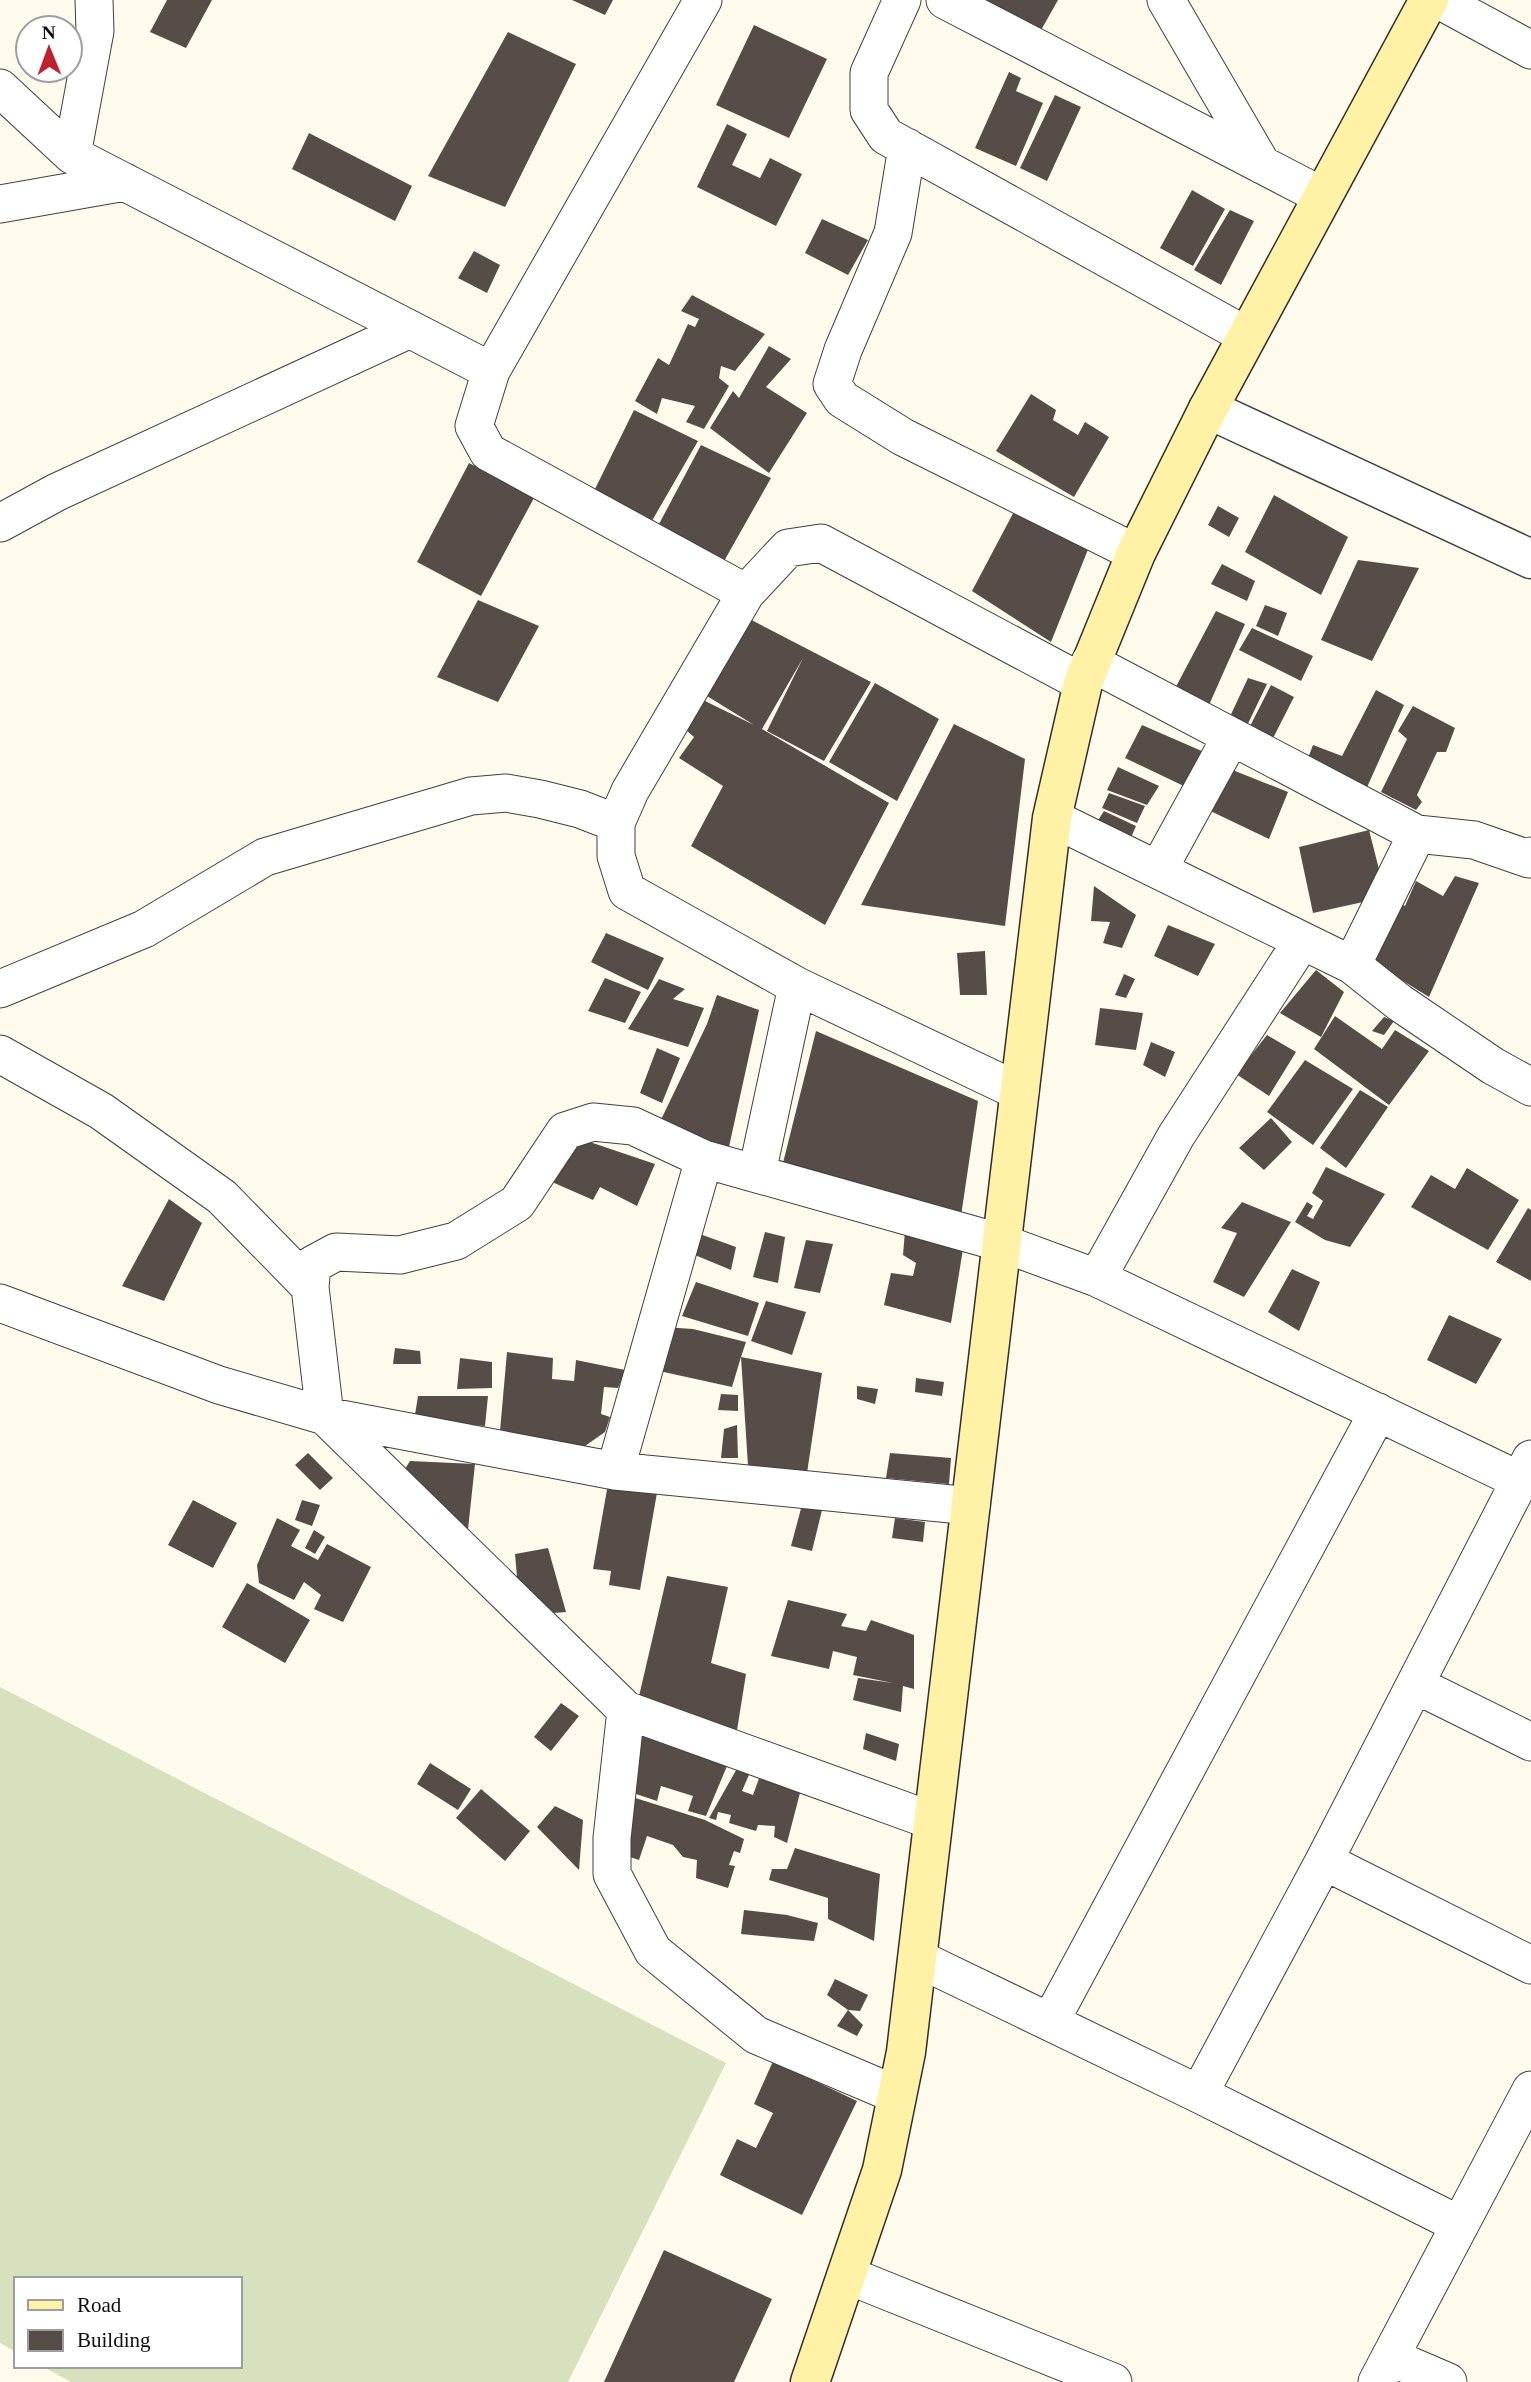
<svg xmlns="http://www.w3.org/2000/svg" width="1531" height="2382" viewBox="0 0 1531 2382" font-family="'Times New Roman',serif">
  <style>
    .cemetery { fill: #d7e1bd }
    .building { fill: #564d49 }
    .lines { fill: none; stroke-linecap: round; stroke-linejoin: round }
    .minor-casing { stroke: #404040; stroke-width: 39 }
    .tertiary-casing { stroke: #404040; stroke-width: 41 }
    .secondary-casing { stroke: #2f2f2f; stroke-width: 41 }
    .minor { stroke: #fff; stroke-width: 37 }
    .tertiary { stroke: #fff; stroke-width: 38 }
    .secondary { stroke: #fff2a7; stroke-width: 38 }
  </style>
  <rect width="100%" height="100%" fill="#fffbec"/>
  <path class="cemetery" d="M0,1687L726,2063L568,2382H71L42,2366H240V2279H16V2352L0,2343Z"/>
  <path class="building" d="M167,0H212L186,48L150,32Z
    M572,0H613L605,15Z
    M985,0H1058L1040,32Z
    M754,25L827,59L789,138L716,105Z
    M508,32L576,64L505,207L428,176Z
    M1009,72L1021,78L1016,91L1043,103L1016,166L975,148Z
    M1055,95L1081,107L1047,181L1020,168Z
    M727,124L747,134L732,165L760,178L770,158L802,174L776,226L697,187Z
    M309,133L412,186L395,221L292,169Z
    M1192,190L1225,209L1193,266L1160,248Z
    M1230,210L1254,221L1221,285L1194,270Z
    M822,219L868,240L848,275L805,253Z
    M474,251L500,265L487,293L458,278Z
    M692,295L765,334L735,371L721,366L719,378L729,386L704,429L686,422L695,406L662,398L657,414L635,401L658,358L669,365L688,324L695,327L699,319L681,311Z
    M769,346L791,359L766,387L807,413L769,473L710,428L733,391L739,398Z
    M1031,394L1056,410L1053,420L1078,435L1085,422L1109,437L1074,497L996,451Z
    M634,410L698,441L649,526L594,491Z
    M701,445L771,478L723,563L659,524Z
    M469,463L534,498L481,596L417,562Z
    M1274,495L1348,537L1321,595L1245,552Z
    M1018,504L1091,542L1051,642L972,591Z
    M1218,506L1239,518L1229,537L1208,525Z
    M1358,560L1419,568L1372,661L1321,640Z
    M1222,564L1255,581L1247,601L1211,584Z
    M478,600L539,626L498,702L437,677Z
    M1265,605L1287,613L1278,636L1256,626Z
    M1216,611L1245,624L1205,714L1170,698Z
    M742,615L871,682L824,761L767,731L803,658L762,729L889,803L825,925L691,846L723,786L679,758L694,737L685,729L701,699L754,725L707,696Z
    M1252,628L1313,656L1301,681L1239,650Z
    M1248,678L1267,684L1243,734L1226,725Z
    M875,683L939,719L897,801L829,762Z
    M1271,685L1294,697L1269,746L1246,734Z
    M1376,690L1404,705L1364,794L1305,766L1313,745L1342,756Z
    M1413,706L1455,728L1446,752H1437L1417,795L1422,802L1416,810L1381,792L1407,739L1398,731Z
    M954,724L1025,759L1005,926L861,905Z
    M1142,725L1204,752L1188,788L1125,758Z
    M1118,767L1159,786L1147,805L1107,790Z
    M1225,767L1288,792L1269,839L1202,807Z
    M1109,793L1145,806L1137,823L1102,808Z
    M1104,811L1136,826L1129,842L1095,825Z
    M1369,830L1386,897L1313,913L1299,847Z
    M1455,876L1479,883L1429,997L1366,958L1394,900L1405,906L1416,881L1443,896Z
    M1094,886L1136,915L1122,948L1103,943L1110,922L1091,921Z
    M1168,925L1215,944L1198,976L1154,956Z
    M606,933L664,958L648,990L591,962Z
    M985,951L987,995H960L957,953Z
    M1316,970L1344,992L1321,1037L1280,1013Z
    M1124,974L1135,979L1126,998L1115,995Z
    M605,978L641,992L625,1023L588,1011Z
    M659,979L685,989L673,999L704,1008L688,1047L628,1029Z
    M717,995L759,1010L727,1156L656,1130L707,1024Z
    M1100,1008L1143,1013L1136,1050L1095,1045Z
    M1335,1016L1382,1049L1395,1030L1429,1051L1389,1105L1314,1049Z
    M1384,1017L1394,1021L1384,1035L1372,1031Z
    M816,1031L978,1101L960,1223L783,1163Z
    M1267,1035L1296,1052L1269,1096L1236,1074Z
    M1151,1042L1175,1052L1165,1077L1143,1065Z
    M657,1048L680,1058L662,1103L640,1093Z
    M1305,1060L1353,1089L1313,1145L1267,1112Z
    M1360,1090L1388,1107L1346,1168L1320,1148Z
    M1271,1118L1292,1142L1264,1170L1239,1148Z
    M575,1137L655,1164L637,1206L600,1187L593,1200L552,1182Z
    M1326,1167L1385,1194L1350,1247L1325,1240L1295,1222L1307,1202L1313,1206L1307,1216L1313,1219L1323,1201L1312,1193Z
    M1467,1168L1519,1200L1488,1250L1411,1207L1431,1175L1455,1189Z
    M169,1199L202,1223L164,1301L122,1286Z
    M1242,1202L1291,1222L1244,1297L1213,1282L1237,1233L1221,1228Z
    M1528,1208L1531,1210V1281L1496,1262Z
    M905,1231L963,1249L951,1323L884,1305L891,1273L913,1276L916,1263L903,1255Z
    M765,1232L785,1237L778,1283L753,1277Z
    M697,1233L736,1247L731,1270L690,1253Z
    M806,1240L833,1244L820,1293L794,1288Z
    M1292,1269L1320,1282L1299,1331L1268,1312Z
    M696,1282L759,1303L748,1336L682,1316Z
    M766,1301L806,1312L792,1355L751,1341Z
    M1449,1315L1502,1339L1476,1384L1427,1360Z
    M664,1327L693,1329L746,1342L741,1357L822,1373L807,1473L748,1466L741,1357L732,1387L650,1369Z
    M395,1348L420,1351L421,1364H393Z
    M507,1352L553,1358L552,1379L574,1381L576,1360L625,1370L618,1388L604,1387L601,1414L610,1417L605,1432L585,1446L500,1431Z
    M460,1358L492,1362V1388L457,1389Z
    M916,1378L944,1382L942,1396L915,1392Z
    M857,1386L878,1389L875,1404L857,1399Z
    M721,1394L738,1395V1411L718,1410Z
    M418,1396H488L485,1426L414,1421Z
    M737,1425L738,1458H721L724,1429Z
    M308,1453L333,1478L320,1490L295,1465Z
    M890,1453L951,1458L949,1484L886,1478Z
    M410,1461L475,1464L467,1539L397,1482Z
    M609,1478L658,1487L640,1590L609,1585L611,1571L593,1569Z
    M193,1500L237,1523L213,1568L168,1545Z
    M302,1500L320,1505L312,1526L295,1520Z
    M803,1501L823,1506L812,1551L791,1546Z
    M277,1518L300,1530L291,1546L318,1560L327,1544L371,1567L343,1622L314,1609L321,1595L304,1582L294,1600L259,1583L257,1565Z
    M895,1518L925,1522L923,1542L892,1538Z
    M314,1530L325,1537L315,1554L305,1548Z
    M548,1548L566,1612L541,1614L519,1600L515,1554Z
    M667,1576L728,1587L711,1663L746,1674L734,1749L636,1709Z
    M247,1583L310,1620L285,1663L222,1627Z
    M788,1600L847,1614L841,1626L866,1631L871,1620L914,1635V1689L903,1686L901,1712L853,1700L858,1678L893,1683L853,1675L857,1657L833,1651L829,1669L771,1656Z
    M561,1703L579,1716L551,1751L534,1737Z
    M641,1731L730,1759L706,1816L688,1811L693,1796L661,1786L657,1801L627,1791Z
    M866,1733L899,1744L896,1761L863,1749Z
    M430,1763L471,1789L458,1810L417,1784Z
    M739,1765L751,1770L742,1791L753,1795L761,1773L801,1789L787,1843L774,1837L775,1826L758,1825L756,1831L729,1823L731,1815L718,1812L716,1820L709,1818Z
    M481,1789L530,1831L505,1861L456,1818Z
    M626,1795L705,1820L744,1839L740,1853L734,1851L729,1865L735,1866L728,1888L696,1878L697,1860L683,1857L673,1845L647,1836L639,1860L615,1852Z
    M555,1806L583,1820L579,1870L537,1827Z
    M795,1848L880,1874L874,1941L828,1919V1898L769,1880L772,1869H787Z
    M744,1910L787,1915L818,1923L814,1941L741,1934Z
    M835,1979L868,1995L860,2011L848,2010L827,1995Z
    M848,2010L863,2025L857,2036L837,2026Z
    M773,2061L857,2101L802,2215L720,2175L737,2139L756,2148L773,2113L754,2104Z
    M664,2250L772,2299L734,2382H604Z"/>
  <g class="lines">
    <defs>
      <path id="minor" d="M703,0L491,371L474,426L488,452L746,593
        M902,0L869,73V110L886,136L1247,336
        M945,0L1322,196
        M1166,0L1262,165
        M1439,0L1531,50
        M0,88L72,155L491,371
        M907,147L893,233L843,350L832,384L842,399L903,437L1136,553
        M72,155L95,31L94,0
        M0,204L125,182
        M0,523L57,492L410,329
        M1090,662L1417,834L1474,840L1529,859L1531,856
        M1052,818L1352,965L1400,1003L1493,1066L1531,1087
        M1158,870L1231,737
        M1352,965L1417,834
        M0,989L144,929L265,857L471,796L506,793L540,799L580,809L616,823
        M0,1054L101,1111L222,1197L310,1287
        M1020,1092L797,986L627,891L616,856V823L630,791L746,593L788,548L821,543L1083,683
        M757,1173L797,986
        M1097,1278L1176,1136L1302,941
        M0,1303L219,1385L325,1416L615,1471L971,1506
        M615,1471L704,1159
        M1416,1685L1531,1742
        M626,1710L612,1838V1874L653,1951L756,2035L897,2095
        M933,1821L626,1710L325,1416L310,1287L312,1265L336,1252L400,1255L456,1241L517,1203L565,1131L593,1122L633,1126L704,1159L1002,1243L1097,1278L1521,1481
        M1324,1861L1531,1965
        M917,1958L1199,2094L1460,2225
        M1050,2022L1378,1412
        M1199,2094L1324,1861L1531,1459
        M847,2275L1113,2382
        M1390,2357L1448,2382
        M1377,2382L1531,2090"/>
      <path id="tertiary" d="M1208,409L1531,559"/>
      <path id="secondary" d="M810,2382L882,2170L906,2052L1052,818L1083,683L1136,553L1208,409L1429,0"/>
    </defs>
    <use href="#minor" class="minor-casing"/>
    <use href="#tertiary" class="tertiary-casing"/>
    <use href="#secondary" class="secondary-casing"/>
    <use href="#minor" class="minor"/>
    <use href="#tertiary" class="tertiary"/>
    <use href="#secondary" class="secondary"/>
  </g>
  <rect x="14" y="2277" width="228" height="91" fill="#ffffff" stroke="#9e9e9e" stroke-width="2"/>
  <rect x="28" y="2300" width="35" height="10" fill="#fff2a7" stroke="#9e9e9e" stroke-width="2"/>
  <text x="77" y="2312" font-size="21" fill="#0d0d0d">Road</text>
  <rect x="28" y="2330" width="35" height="21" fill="#564d49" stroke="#9e9e9e" stroke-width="2"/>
  <text x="77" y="2347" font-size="21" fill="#0d0d0d">Building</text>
  <g transform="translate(49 49) rotate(359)"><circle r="33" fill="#ffffff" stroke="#9e9e9e" stroke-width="2"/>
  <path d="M0-5L12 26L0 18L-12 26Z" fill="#c0212e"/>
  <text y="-10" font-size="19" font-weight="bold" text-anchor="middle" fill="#0d0d0d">N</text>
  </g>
</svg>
